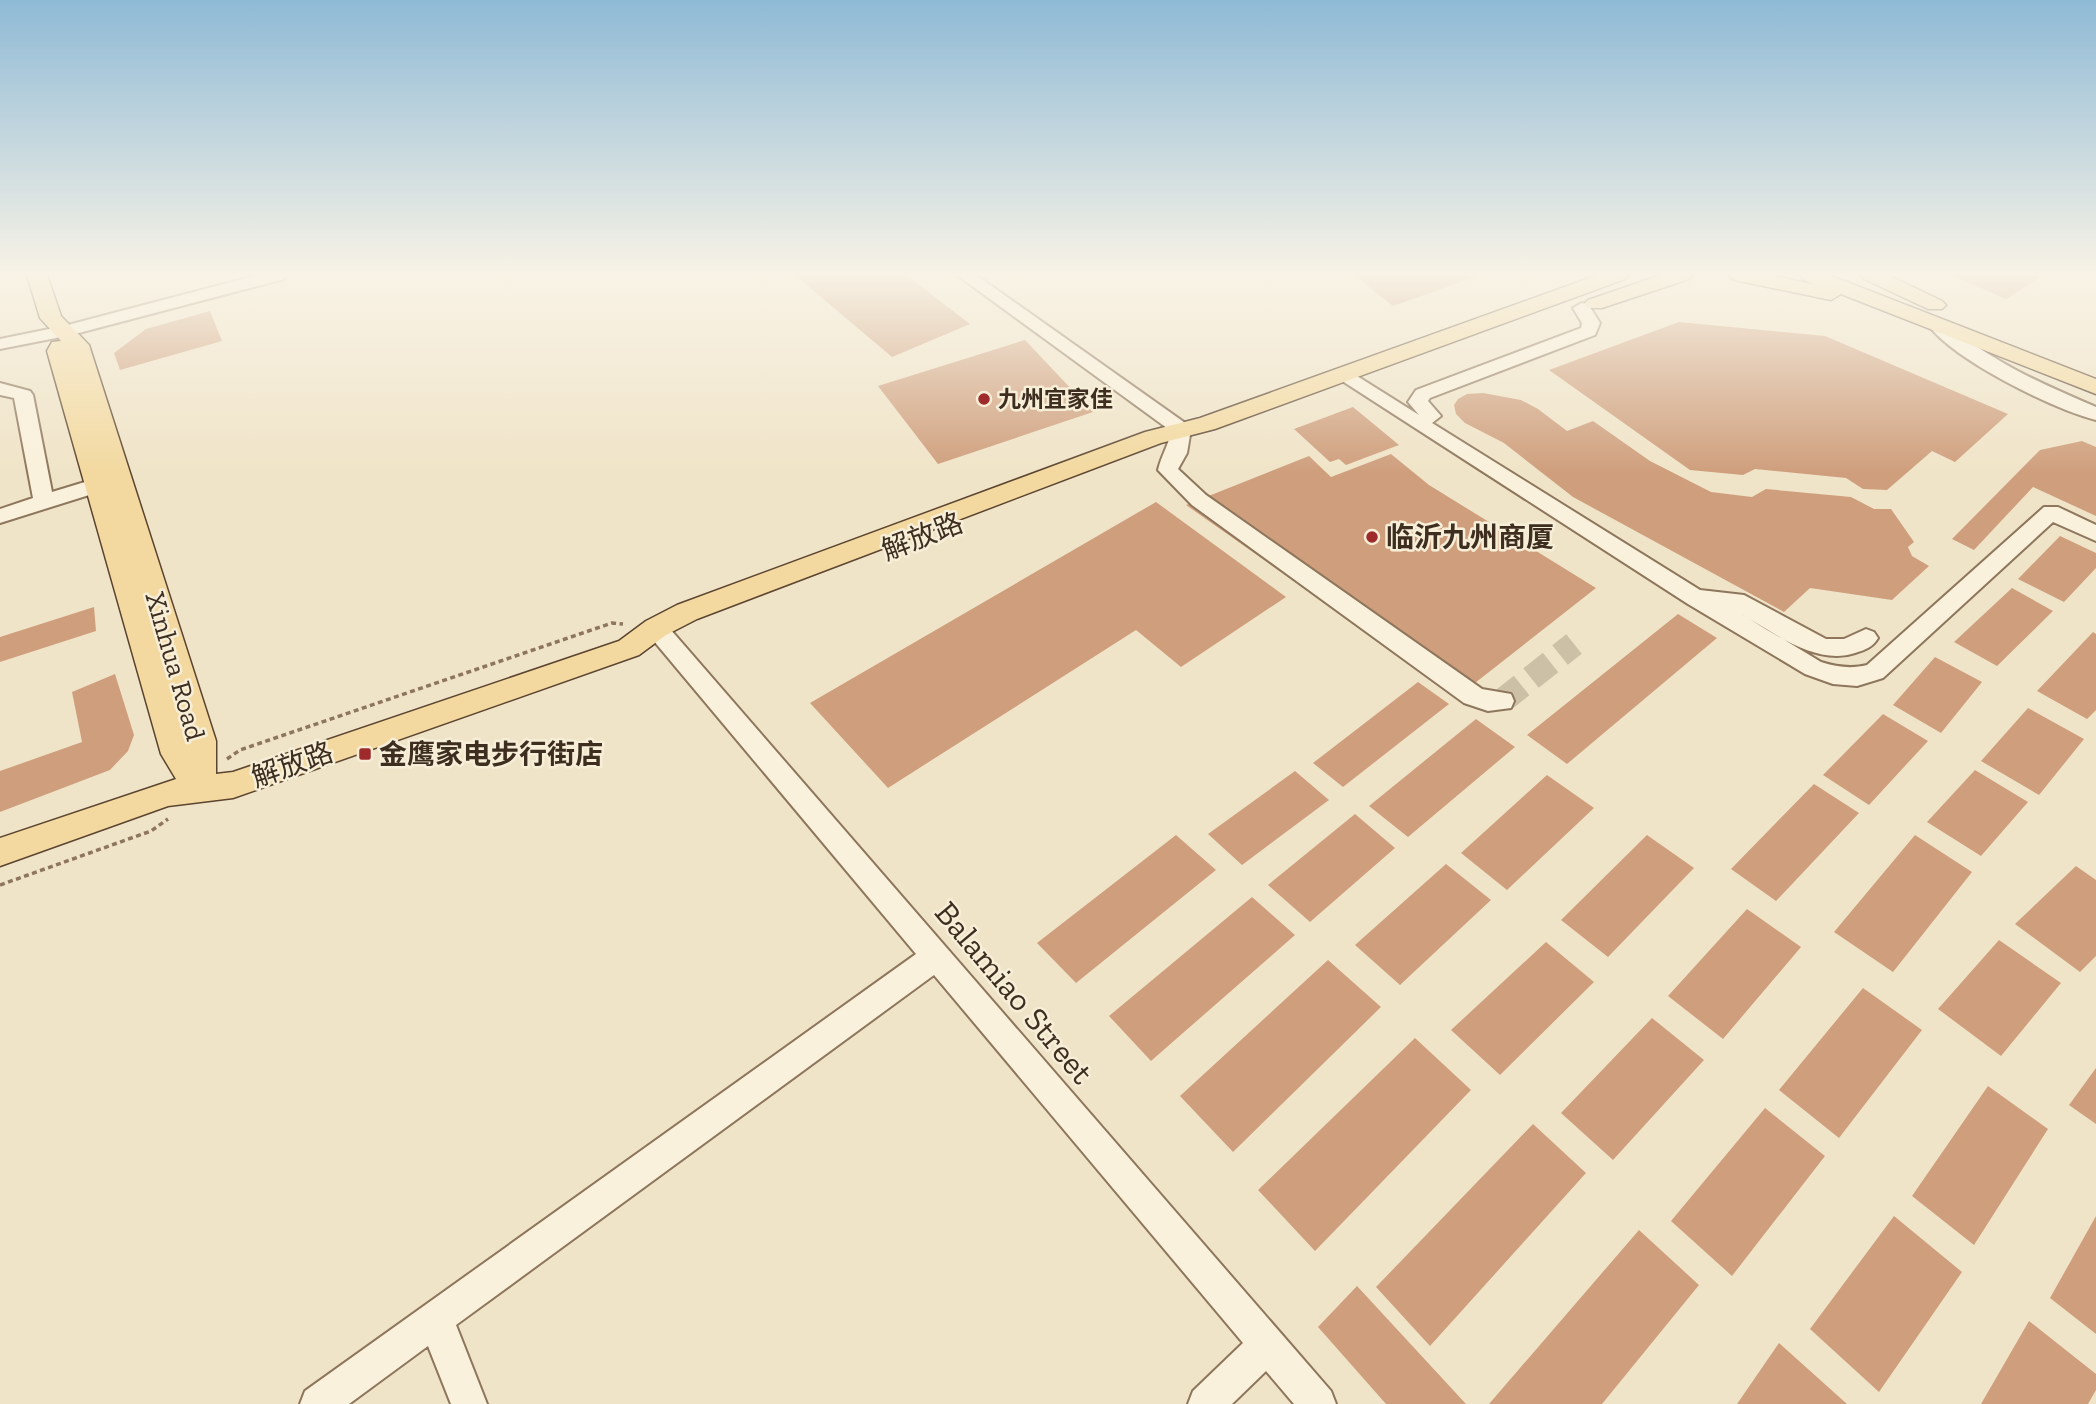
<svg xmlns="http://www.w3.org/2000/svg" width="2096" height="1404" viewBox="0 0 2096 1404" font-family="'Zilla Slab','Noto Sans SC',serif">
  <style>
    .building { fill: #cf9f7d }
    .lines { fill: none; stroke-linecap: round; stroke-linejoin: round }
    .minor-tunnel { stroke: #ccc0a6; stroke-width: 25; stroke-dasharray: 25 12; stroke-linecap: butt }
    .minor-casing { stroke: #8d765c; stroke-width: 4 }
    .major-casing { stroke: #5b4430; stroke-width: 3 }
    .path { stroke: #8d765c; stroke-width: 3.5; stroke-dasharray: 5 3.5; stroke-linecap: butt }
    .minor { fill: #faf1dc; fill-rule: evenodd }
    .major { fill: #f3d9a0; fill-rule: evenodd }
    .poi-dot { fill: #9e2a2b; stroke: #f7eed8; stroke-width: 2.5 }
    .labels { text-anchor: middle; stroke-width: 5; stroke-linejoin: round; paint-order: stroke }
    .far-poi-label { font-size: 23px; font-weight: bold; fill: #3d2e20; stroke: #f7eed8; text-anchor: start }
    .street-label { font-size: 28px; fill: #3d2e20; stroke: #f7eed8 }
    .poi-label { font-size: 28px; font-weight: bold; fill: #3d2e20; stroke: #f7eed8; text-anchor: start }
    .near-street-label { font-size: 33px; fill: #3d2e20; stroke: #f7eed8 }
  </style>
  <rect width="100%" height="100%" fill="#f0e4c8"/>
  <path class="building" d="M795,275H906L970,324L892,357Z
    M1354,275H1478V276L1393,306Z
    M1951,275H2044L2006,299Z
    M210,311L222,341L120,370L114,353L146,329Z
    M1679,322L1825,336L2008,414L1955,462L1932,451L1887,490L1863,489L1846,478L1755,469L1743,475L1690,470L1549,370Z
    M1025,340L1093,412L938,464L878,386Z
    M1483,393L1521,400L1538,409L1567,431L1593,421L1650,461L1711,492L1752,497L1766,489L1851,497L1874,509H1891L1914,542L1908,547L1912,556L1929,566L1892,600L1810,588L1784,612L1573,497L1504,443L1465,423L1456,414L1454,405L1458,399L1467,394Z
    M1353,407L1399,445L1346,465L1339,459L1330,462L1294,429Z
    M2082,441L2096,447V516L2033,487L1974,550L1952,539L2040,450Z
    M1391,454L1429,485L1596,588L1475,683L1310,569L1291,579L1186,505L1309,456L1331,477Z
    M1156,502L1286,597L1181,667L1136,630L888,788L810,703Z
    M2060,536L2096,553V568L2064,602L2018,579Z
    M2012,588L2053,611L1997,666L1954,642Z
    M94,607L96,631L0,662V637Z
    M1678,614L1717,638L1567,764L1527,735Z
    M2093,632L2096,634V710L2087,719L2037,691Z
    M1935,657L1982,682L1941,733L1893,705Z
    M115,674L134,735L128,751L110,770L0,812V771L82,742L72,692Z
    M1418,682L1449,704L1343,787L1313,763Z
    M2028,708L2084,739L2039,795L1981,761Z
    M1883,714L1928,741L1869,805L1823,775Z
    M1476,719L1515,747L1408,837L1369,806Z
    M1975,770L2028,802L1981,856L1927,822Z
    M1295,771L1329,800L1242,865L1208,834Z
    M1547,775L1594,808L1507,890L1461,853Z
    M1814,784L1859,813L1776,901L1731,869Z
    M1355,814L1395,848L1310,922L1268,885Z
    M1176,835L1216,870L1076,983L1037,943Z
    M1647,835L1694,868L1608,957L1561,920Z
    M1915,835L1972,872L1893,972L1834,932Z
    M1446,864L1491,900L1400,985L1355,945Z
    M2076,866L2096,880V956L2080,972L2015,924Z
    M1252,897L1295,935L1151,1061L1109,1016Z
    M1747,909L1801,947L1723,1039L1668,996Z
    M1999,940L2061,983L2001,1056L1938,1009Z
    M1546,942L1594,982L1500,1075L1451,1030Z
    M1328,960L1381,1007L1233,1152L1180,1096Z
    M1863,988L1922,1030L1839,1138L1779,1090Z
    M1652,1018L1704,1060L1613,1160L1561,1113Z
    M1415,1038L1471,1090L1315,1251L1258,1190Z
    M2096,1068V1124L2069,1105Z
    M1988,1086L2048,1129L1974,1245L1912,1196Z
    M1765,1108L1825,1156L1732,1276L1671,1221Z
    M1533,1124L1586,1173L1430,1346L1376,1287Z
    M1894,1216L1962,1272L1879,1392L1810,1329Z
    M2096,1216V1334L2050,1298Z
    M1639,1230L1699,1285L1602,1404H1489Z
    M1357,1286L1466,1404H1386L1318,1327Z
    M2029,1321L2096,1374V1390L2088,1404H1981Z
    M1779,1343L1847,1404H1737Z"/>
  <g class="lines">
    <path class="minor-tunnel" d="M1502,701L1574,644"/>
    <defs>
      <path id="minor" d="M258,275H286L284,279L71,335L0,349V339L64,326Z
        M957,275H976L1188,425L1191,429L1187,453L1178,469L1206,495L1482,689L1511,694L1514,701L1511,708L1488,711L1464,703L1192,505L1158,470C1161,456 1168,447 1171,431Z
        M1582,303L1588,304L1600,323L1595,335L1430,398L1428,401L1441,416L1432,423L1700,590L1744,595L1826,639H1844L1866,629L1874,632L1878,638C1873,647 1865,650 1855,653C1815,667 1768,629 1733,609L1821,662C1837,667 1851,669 1867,665L2044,507H2058L2096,525V541L2053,522L1883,678L1857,686L1833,684L1805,674L1688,604L1333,375L1335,371H1349L1419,415L1408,402L1416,390L1581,328L1582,323L1573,308Z
        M1938,321L1944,322C1994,363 2038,382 2096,407V420C2053,409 1956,361 1929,326Z
        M0,383L30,391L33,395L52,492L98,478L105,480L108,485L105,490L0,523V509L33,498L14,398L0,395Z
        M656,620L664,622L1331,1391L1336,1404H1294L1266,1371L1232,1404H1188L1193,1391L1243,1343L934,975L456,1325L487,1404H451L428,1346L349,1404H300L305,1391L916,954L648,634L644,628L648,622Z"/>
      <path id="major" d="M27,275H47L61,316L89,345L216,741V774L233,772L619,641L646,621L677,605L1145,432L1200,418L1598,275H1628L1625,279L1215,429L1161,443L697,619L666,635L639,655L233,798L168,806L0,866V838L176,779L161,754L47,351L52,342L61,341L40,318Z
        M1661,275H1692L1689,279L1602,308H1588L1584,304L1588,300Z
        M1729,275H1770L1816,285L1803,279L1800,275H1829L2096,379V394L1841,294L1831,300L1739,281L1732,279Z
        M1861,275H1888L1942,301L1946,305L1942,309H1928L1864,279Z"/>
    </defs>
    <use href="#minor" class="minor-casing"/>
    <use href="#major" class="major-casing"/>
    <path class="path" d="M227,759L240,750L612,623L623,624
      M0,885L151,831L168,819"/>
    <use href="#minor" class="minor"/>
    <use href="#major" class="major"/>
  </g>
  <linearGradient id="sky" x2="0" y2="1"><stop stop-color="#8fbad6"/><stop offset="0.58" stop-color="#f8f3e6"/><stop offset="1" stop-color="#f8f3e6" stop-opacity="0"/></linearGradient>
  <rect width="2096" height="472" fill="url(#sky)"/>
  <g class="poi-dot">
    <circle cx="984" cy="399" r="7"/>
    <circle cx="1372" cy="537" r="7"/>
    <rect x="358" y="747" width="14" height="14" rx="3.5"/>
  </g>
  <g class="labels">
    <g class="far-poi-label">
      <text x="998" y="407">九州宜家佳</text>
    </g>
    <g class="street-label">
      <text transform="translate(922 536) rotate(-21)" y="10">解放路</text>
      <text transform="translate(176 666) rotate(74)" y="10">Xinhua Road</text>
      <text transform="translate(292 764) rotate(-19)" y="10">解放路</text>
    </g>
    <g class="poi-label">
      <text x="1386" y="547">临沂九州商厦</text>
      <text x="379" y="764">金鹰家电步行街店</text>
    </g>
    <g class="near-street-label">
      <text transform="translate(1015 992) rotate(50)" y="12">Balamiao Street</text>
    </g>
  </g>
</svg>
